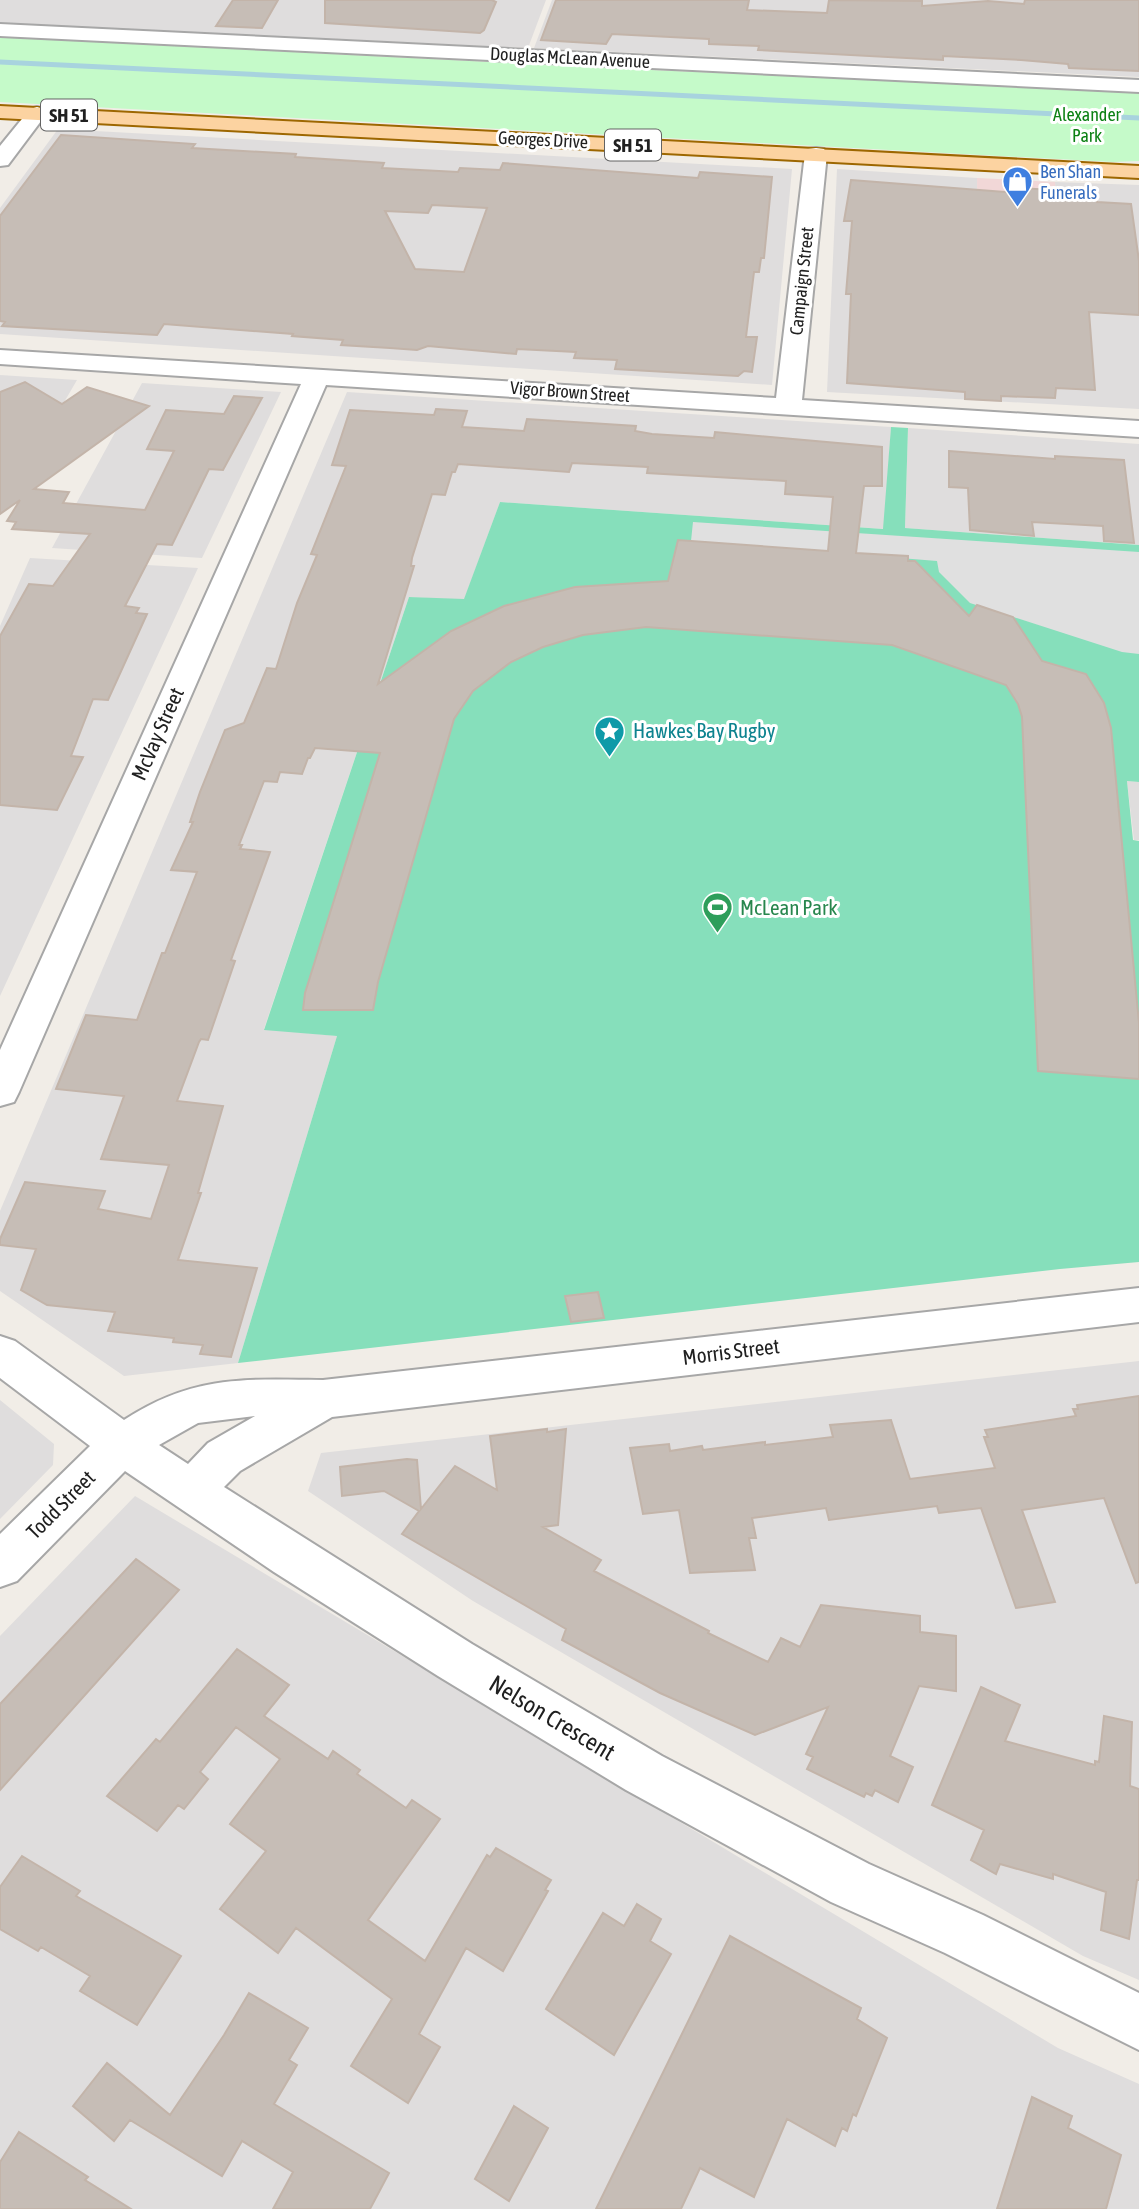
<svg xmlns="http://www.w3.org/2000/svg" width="1139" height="2209" viewBox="0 0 1139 2209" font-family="'Asap Condensed',sans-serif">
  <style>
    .residential { fill: #dfdddd }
    .commercial { fill: #f1d7d7 }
    .park { fill: #c5fac9 }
    .pitch { fill: #86dfbb }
    .parking { fill: #e0e0e0 }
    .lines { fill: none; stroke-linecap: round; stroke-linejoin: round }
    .stream { stroke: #a8d3de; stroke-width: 5 }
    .building { fill: #c6bdb6; stroke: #c3b4a9; stroke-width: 2; fill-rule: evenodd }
    .minor-casing { stroke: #a7a7a7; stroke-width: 4 }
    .major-casing { stroke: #9d6700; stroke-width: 4 }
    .minor { fill: #fff; fill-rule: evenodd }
    .major { fill: #fcd3a1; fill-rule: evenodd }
    .labels { text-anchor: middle; stroke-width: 6; stroke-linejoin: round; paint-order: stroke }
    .far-street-label { font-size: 18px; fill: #202020; stroke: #fff }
    .far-park-label { font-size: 18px; fill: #0c8114; stroke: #fff }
    .far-shop-label { font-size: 18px; fill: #366cbe; stroke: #fff; text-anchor: start }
    .shield { fill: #fff; stroke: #636363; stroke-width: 2 }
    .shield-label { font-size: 19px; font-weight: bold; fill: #202020 }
    .culture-label { font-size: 21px; fill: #0d838f; stroke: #fff; text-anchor: start }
    .street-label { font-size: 21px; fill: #202020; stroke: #fff }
    .leisure-label { font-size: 21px; fill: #27864d; stroke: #fff; text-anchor: start }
    .near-street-label { font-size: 24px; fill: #202020; stroke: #fff }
  </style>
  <rect width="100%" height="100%" fill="#f1ede7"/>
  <path class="residential" d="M0,0H546L528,48L0,23Z
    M552,0H1139V77L534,48Z
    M58,129L792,169L772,385L0,334V208Z
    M837,169L977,178L979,237L1059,241L1055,182L1139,185V409L827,392Z
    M0,375L77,380L24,471L0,469Z
    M142,383L281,392L202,558L52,548Z
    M347,392L891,427L884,529L500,502L464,600L409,597L264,1029L337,1036L238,1363L124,1376L0,1291V1211Z
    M908,428L1139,444V545L905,528Z
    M30,558L198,568L0,996V626Z
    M1127,781L1139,782V840H1134Z
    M1139,1361V1980L1083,1956L473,1601L308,1491L321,1453Z
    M0,1400L54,1444L53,1465L0,1519Z
    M135,1496L1058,2048L1139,2084V2209H0V1636Z"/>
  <path class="commercial" d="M977,178L1055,182L1059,241L978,237Z"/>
  <path class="park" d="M0,37L628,69L1139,92V161L1113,162L0,102Z"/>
  <path class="pitch" d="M891,427L908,428L905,528L1139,545V782L1127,781L1133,840L1139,841V1262L1060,1269L238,1363L337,1036L264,1030L409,597L464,599L500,502L883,529Z"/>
  <path class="parking" d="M693,522L1139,552V654L1122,652L970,603L939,572L937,561L691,541Z"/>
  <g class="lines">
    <path class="stream" d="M0,62L1139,118"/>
  </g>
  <path class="building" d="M233,0H278L262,28L216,26Z
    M325,0H492L496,2L484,30L480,33L325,23Z
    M556,0H749L747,10L827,13L829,0L922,1V6L988,1L1024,4L1025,0H1139V71L1069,68L1068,64L1021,60L943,56V60L758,50L759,46L709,44V39L612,34L606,44L541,40Z
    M61,135L195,144L192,148L296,154L295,157L384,163L382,168L458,172L460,168L500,170L503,163L698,178L700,172L772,177L764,258H761L759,272H754L746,337H757L752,372L744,371L738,376L615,369L617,360L574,358L576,352L517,349L516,354L428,346L417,350L390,348L341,345L343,340L292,336L293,334L164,324L157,335L2,326L5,322L0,321V216ZM432,205L487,208L464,272L415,269L385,211L428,213Z
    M851,180L1019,193V188L1089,192L1096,194L1097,202L1131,204L1139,261V315L1089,312L1095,390L1056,388L1055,398L1001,396V401L965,399V392L847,383L851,294H846L852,221H844Z
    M25,382L62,404L87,387L149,406L34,489L69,492L63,503L145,510L174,451L147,449L166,410L224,414L234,396L262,398L223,470L209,469L172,545L157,544L125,606L139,608L136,613L147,614L108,700L93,699L71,756L83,757L57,810L0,805V636L29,584L53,586L90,534L12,529L16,522L7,521L20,500L0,514V392Z
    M436,409L467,411L462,427L524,431L527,419L636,426L635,431L652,434L714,438L715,432L882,447V486H864L856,553L908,556V561H915L969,616L977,605L1013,617L1042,661L1086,674L1104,703L1111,728L1139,1023V1079L1038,1071L1022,717L1018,704L1006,685L892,645L646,627L583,635L543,647L511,662L473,691L454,719L378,982L373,1010H303L305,993L380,753L315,748L310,758H308L302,774L280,772L277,782L264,781L239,845H242L240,849L270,852L231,960L235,961L208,1040L201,1039L199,1042L177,1101L223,1106L198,1193H201L178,1260L257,1268L231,1357L200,1354L203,1345L173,1342L174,1338L108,1331L115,1312L47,1305L21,1290L36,1249L0,1245V1239L25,1182L105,1191L98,1209L151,1219L169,1165L101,1159L124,1096L56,1089L86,1015L137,1020L162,953H165L197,872L171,870L193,822H190L200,792L225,730L244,723L267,668L276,669L297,603L317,555L311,554L346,466L332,465L350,410L434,415ZM572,463L648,467L647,473L786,481L785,494L833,497L828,551L678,540L668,581L575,587L504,606L451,631L378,684L414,566H411L412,558L432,494L445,495L452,472H455L458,464L569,472Z
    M949,451L1055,459V456L1124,460L1134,543L1104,541L1103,526L1032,522L1034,536L970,530L968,488L949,487Z
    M598,1292L604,1318L571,1322L565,1296Z
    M1139,1396V1582L1136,1583L1104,1498L1022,1510L1055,1602L1016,1608L981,1508L939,1513L937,1506L829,1520L826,1508L752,1518L756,1538H749L755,1570L690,1573L679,1510L643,1514L630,1448L669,1444L670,1451L702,1446L703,1450L765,1442V1445L833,1437L830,1425L891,1420L910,1479L995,1468L984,1437H988L985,1430L1076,1416L1073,1409H1078L1077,1405Z
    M547,1429V1432L566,1429L558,1525L543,1527L601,1560L594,1571L709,1631L708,1633L768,1662L781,1638L800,1647L821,1605L920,1616V1632L956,1636V1691L919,1686L890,1756L913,1767L898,1802L875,1790L872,1796L866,1793L864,1797L807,1769L813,1757L806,1754L828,1707L755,1735L660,1693L562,1640L566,1629L402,1534L419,1511L384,1491L342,1496L340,1467L407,1459L417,1460L421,1509L455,1466L497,1490L490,1436Z
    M136,1559L179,1590L0,1790V1704Z
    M237,1649L289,1685L264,1716L328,1759L333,1751L360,1770L357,1774L406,1808L412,1800L440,1819L368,1920L425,1961L487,1855L490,1857L496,1848L551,1880L545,1890L548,1891L503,1971L466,1948L419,2034L440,2047L408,2103L351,2066L392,1999L296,1928L278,1953L220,1909L266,1851L230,1824L280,1759L236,1727L200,1772L208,1779L184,1809L178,1805L157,1831L107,1796L156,1739L160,1742Z
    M981,1687L1020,1705L1005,1741L1095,1765V1761L1099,1762L1104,1716L1132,1722L1130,1786L1139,1789V1880H1137L1129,1939L1101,1930L1106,1892L1053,1874V1879L1000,1864L996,1874L971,1860L984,1830L932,1805Z
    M22,1856L80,1891L76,1896L181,1956L137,2025L80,1991L90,1976L41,1947L38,1951L0,1929V1887Z
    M637,1904L661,1919L650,1941L671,1954L614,2055L546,2009L603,1913L624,1926Z
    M730,1936L861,2008L857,2019L887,2038L856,2116L853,2114L847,2131L842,2128L835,2146L787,2119L754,2197L700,2168L681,2209H596Z
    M249,1993L308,2028L289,2060L297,2065L274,2104L389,2173L370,2209H273L293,2172L242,2141L222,2176L130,2120L114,2141L73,2106L107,2063L170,2115L224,2035Z
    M1032,2097L1072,2116L1068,2128L1121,2155L1106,2209H997Z
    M514,2106L548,2128L509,2201L475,2179Z
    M19,2132L88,2177L85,2180L131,2209H0V2162Z"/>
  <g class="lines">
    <defs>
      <path id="minor" d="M0,24L1139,80V92L0,36Z
        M37,107L44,109L47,113L8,165L0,166V146L30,109Z
        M816,148L824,149L827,154L802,400L1139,421V437L326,385L19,1092L14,1102L0,1106V1050L301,384L0,364V350L776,398L805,154L808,149Z
        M1139,1288V1322L332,1417L240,1471L224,1487L472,1644L662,1756L869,1864L983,1915L1139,1993V2050L945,1953L831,1902L626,1790L438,1676L274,1572L125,1471L17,1581L0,1587V1534L90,1446L0,1378V1336L15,1341L124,1420C193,1375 244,1379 323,1380ZM255,1416L208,1443L188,1464L159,1445L198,1423Z"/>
      <path id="major" d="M0,106L1139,166V178L0,118Z"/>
    </defs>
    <use href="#minor" class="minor-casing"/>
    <use href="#major" class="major-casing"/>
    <use href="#minor" class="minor"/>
    <use href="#major" class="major"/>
  </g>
  <defs>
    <symbol id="shop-pin" viewBox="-11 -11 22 30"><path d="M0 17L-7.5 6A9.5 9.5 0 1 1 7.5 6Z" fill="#3f7fe0" stroke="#fff"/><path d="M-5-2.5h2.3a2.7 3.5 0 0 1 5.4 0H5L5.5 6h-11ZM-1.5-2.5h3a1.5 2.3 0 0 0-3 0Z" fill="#fff"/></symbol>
    <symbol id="sight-pin" viewBox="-11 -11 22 30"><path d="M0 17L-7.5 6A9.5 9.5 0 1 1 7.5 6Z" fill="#0f9aa8" stroke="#fff"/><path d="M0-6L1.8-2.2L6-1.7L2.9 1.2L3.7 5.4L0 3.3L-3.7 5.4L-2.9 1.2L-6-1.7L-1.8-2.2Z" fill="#fff"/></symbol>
    <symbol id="stadium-pin" viewBox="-11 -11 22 30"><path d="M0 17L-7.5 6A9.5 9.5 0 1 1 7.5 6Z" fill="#2e9e5b" stroke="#fff"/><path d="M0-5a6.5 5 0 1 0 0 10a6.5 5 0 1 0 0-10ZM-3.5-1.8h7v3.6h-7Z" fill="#fff"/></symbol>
  </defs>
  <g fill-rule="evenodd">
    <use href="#shop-pin" x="1000" y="164" width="35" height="47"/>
    <use href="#sight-pin" x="592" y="714" width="35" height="47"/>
    <use href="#stadium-pin" x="700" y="890" width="35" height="47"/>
  </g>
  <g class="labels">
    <g class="far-street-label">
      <text transform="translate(570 58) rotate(3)" y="6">Douglas McLean Avenue</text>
      <text transform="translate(543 140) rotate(3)" y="6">Georges Drive</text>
      <text transform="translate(802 281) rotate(-84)" y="6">Campaign Street</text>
      <text transform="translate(570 392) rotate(4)" y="6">Vigor Brown Street</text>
    </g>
    <g class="far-park-label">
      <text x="1087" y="121">Alexander<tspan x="1087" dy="21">Park</tspan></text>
    </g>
    <g class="far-shop-label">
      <text x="1040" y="178">Ben Shan<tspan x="1040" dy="21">Funerals</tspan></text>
    </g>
    <g class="shield">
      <rect x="41" y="99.5" width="56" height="31" rx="5"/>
      <rect x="605" y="129.5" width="56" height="31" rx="5"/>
    </g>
    <g class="shield-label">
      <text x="69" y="122">SH 51</text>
      <text x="633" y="152">SH 51</text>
    </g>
    <g class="culture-label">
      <text x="633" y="738">Hawkes Bay Rugby</text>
    </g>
    <g class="street-label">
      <text transform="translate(158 734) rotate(-66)" y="7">McVay Street</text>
      <text transform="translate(731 1352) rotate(-7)" y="7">Morris Street</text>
      <text transform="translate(61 1505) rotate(-45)" y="7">Todd Street</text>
    </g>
    <g class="leisure-label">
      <text x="740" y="915">McLean Park</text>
    </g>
    <g class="near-street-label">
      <text transform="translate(552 1718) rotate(31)" y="8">Nelson Crescent</text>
    </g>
  </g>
</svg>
